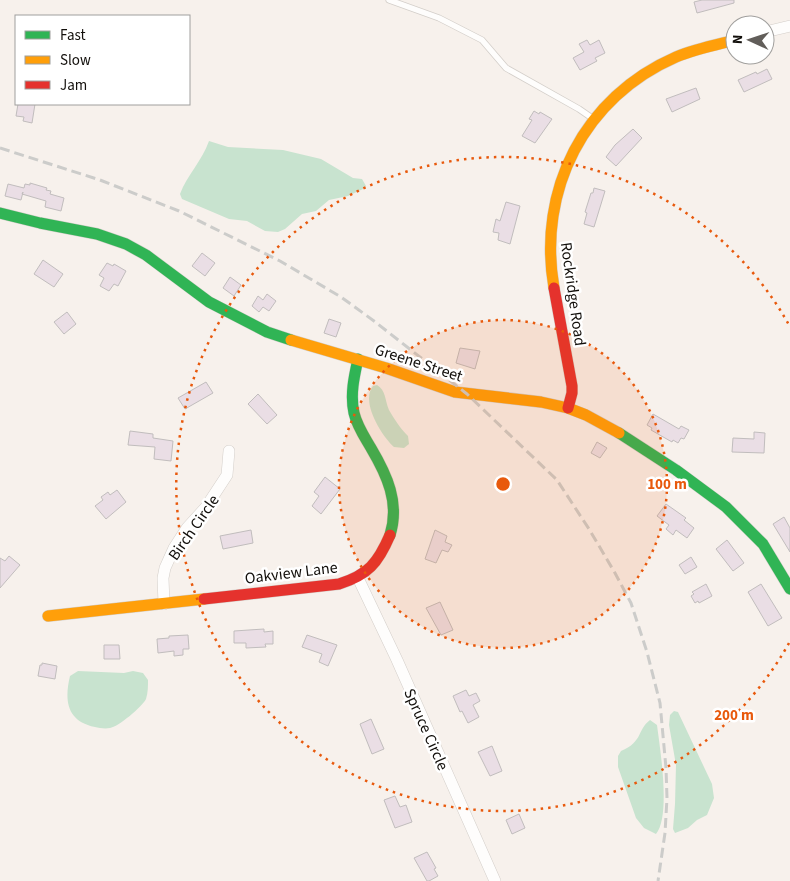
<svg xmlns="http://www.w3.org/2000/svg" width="790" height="881" viewBox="0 0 790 881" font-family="'Source Sans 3',sans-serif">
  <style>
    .green { fill: #c8e3cf }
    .building { fill: #eadee5; stroke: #c1bdbd }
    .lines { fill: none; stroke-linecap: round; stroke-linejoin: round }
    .lane-casing { stroke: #d3cec9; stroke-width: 7 }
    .street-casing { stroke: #d3cec9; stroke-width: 12 }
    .fast-casing { stroke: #d3cec9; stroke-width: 12 }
    .slow-casing { stroke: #d3cec9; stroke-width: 12 }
    .jam-casing { stroke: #d3cec9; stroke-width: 12 }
    .lane { stroke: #fefdfc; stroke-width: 5.5 }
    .street { stroke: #fefdfc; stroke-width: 11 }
    .fast { stroke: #30b455; stroke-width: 11 }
    .slow { stroke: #ff9f0a; stroke-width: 11 }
    .jam { stroke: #e5322d; stroke-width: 11 }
    .rail { stroke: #ccccca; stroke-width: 3; stroke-dasharray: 10 5; stroke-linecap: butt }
    .ring { fill: none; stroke: #e8590c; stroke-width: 2.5; stroke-dasharray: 2.5 5 }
    .labels { text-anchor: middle; stroke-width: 5; stroke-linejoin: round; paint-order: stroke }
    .street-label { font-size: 16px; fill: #120f0b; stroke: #fff }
    .centre { fill: #e8590c; stroke: #fff; stroke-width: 2.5 }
    .ring-label { font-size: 15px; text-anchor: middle; font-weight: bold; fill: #e8590c; stroke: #fff; stroke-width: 5; stroke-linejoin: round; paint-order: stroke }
  </style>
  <rect width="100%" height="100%" fill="#f7f1ec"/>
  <path class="green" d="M209,141L228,147L283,150L321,159L353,178L362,179L366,186L363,189L348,196L329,200L316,211L302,214L285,229L278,232L265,231L247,221L229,219L182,199L180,194C187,175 202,161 209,141Z
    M377,385C386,390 385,401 389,410C395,420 400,428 408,436L409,444L404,448L394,447C382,436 360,402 373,386Z
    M78,671L124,673L133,671L143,673L148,680C148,686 148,693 146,699C142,707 118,727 110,728C105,729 99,728 95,727C67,721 64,701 70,676Z
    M674,711L678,712L712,784L714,798L707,815L697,820L688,828L675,833L673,829L675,804L676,765L669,725L670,715Z
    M650,720L657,725C660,748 671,816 656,834L644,828L636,818L618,767V756L621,751C643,742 637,730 650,720Z"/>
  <path class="building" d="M702,0H734V3L697,13L694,2Z
    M587,40L590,45L599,40L605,53L595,58L597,61L580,70L573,58L584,52L579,44Z
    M767,69L772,79L744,92L738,80L756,72L757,74Z
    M696,88L700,99L672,112L666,99Z
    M18,104H35L32,123L23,121L24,117L16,116Z
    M534,111L539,114L540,112L552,119L535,143L522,136L532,120L529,119Z
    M633,129L642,138L616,166L606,157L615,145Z
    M30,183L47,188L46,190L51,191L50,194L64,198L61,211L45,207L46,201L22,194L23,192L21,200L5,196L8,184L24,188L25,184L30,185Z
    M594,188L605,191L594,227L584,224L587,213L585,212L591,193H593Z
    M506,202L520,206L510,244L498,240L499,233L493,232L496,219L500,221Z
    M202,253L215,263L205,276L192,266Z
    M43,260L63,274L54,287L34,274Z
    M107,263L113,266L114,264L126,271L118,286L114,284L109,291L100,286L104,278L99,275Z
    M230,277L241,285L234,296L223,288Z
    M267,294L276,301L269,311L263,307L259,312L252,306L258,296L263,300Z
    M67,312L76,324L64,334L54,322Z
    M329,319L341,323L336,337L324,333Z
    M460,348L480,351L475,369L456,363Z
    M206,382L213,393L185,409L178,398Z
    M258,394L277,415L267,424L248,404Z
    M653,414L679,429L681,426L689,430L684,439L681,438L678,443L673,440L672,442L651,430L652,428L647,425Z
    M130,431L153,434V438L173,441L171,461L154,459L155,447L128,445Z
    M754,432L765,433L764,453L732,452L733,438L754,439Z
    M597,442L607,448L600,458L591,453Z
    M325,477L340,489L321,514L312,506L319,496L314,492Z
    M117,490L126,502L106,519L95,506L103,500L101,497L108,492L110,495Z
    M666,504L686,518L684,520L694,528L687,538L676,530L673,535L666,529L669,525L657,516Z
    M784,517L790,528V552L773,524Z
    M251,530L253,543L223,549L220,536Z
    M435,530L447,536L445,542L452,545L448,552L442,550L436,563L425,559Z
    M727,540L744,563L733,571L716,549Z
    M9,556L20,565L0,588V558L5,561Z
    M691,557L697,567L685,574L679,565Z
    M706,584L712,596L699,603L698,601L695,603L691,596L694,594L692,592Z
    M761,584L782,618L768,626L748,592Z
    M440,602L453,630L441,635L426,608Z
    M264,629V632L273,631V644H265L266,647L246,648V643H234V631Z
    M188,635L189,649H183V655L174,656V651L158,653L157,639L169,638V636Z
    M307,635L337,645L328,666L319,662L322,654L302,647Z
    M104,645H119L120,659H104Z
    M42,663L57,666L55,679L38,676L40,665H42Z
    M466,690L469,696L476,693L480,701L473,705L479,717L468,723L462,711L460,712L453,696Z
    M371,719L384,749L372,754L360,724Z
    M492,746L502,771L490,776L478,752Z
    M395,796L400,807L406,805L412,822L395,828L384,800Z
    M519,814L525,828L512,834L506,820Z
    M427,852L436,868L434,869L438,876L429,881H427L414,858Z"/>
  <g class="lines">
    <defs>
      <path id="lane" d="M389,0L439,18L482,40L506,68L579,109L592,118"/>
      <path id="street" d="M765,32L790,26
        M358,578L397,660L495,881
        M164,604L163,578L165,568L174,548L187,528L206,507L227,475L229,451"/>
      <path id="fast" d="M0,213L40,223L97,234L126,244L146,255L209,302L267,332L291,340
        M358,359C354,377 350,395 354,413C357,426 364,436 371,448C387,475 400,503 390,535
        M619,433L676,470L726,507L763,544L790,589"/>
      <path id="slow" d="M554,288C537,190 584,97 676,57C695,49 715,45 735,40
        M291,340L386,368L455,392L541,402L568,408L586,415L619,433
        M48,616L204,599"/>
      <path id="jam" d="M554,288L572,386V393L568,408
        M204,599L339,584C368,575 378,563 390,535"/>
    </defs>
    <use href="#lane" class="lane-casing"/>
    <use href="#street" class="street-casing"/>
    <use href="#fast" class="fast-casing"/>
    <use href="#slow" class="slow-casing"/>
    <use href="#jam" class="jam-casing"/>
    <use href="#lane" class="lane"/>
    <use href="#street" class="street"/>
    <use href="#fast" class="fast"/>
    <use href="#slow" class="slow"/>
    <use href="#jam" class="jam"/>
    <path class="rail" d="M0,148L100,180L179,211L280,261L341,297L374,321L467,394L557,480L589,529L615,573L631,603L647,652L660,703L666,768L667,798L665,833L658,881"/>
  </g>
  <circle cx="503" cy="484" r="164" fill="#e8590c" fill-opacity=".12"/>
  <g class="ring">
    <circle cx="503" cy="484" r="164"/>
    <path d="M789 643A327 327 0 1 1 789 325"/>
  </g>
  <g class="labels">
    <g class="street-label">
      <text transform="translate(574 294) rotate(82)" y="6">Rockridge Road</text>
      <text transform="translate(419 362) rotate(18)" y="6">Greene Street</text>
      <text transform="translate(193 527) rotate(-55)" y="6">Birch Circle</text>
      <text transform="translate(291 572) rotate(-7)" y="6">Oakview Lane</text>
      <text transform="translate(427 729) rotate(66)" y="6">Spruce Circle</text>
    </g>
  </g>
  <circle cx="503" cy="484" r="8" class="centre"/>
  <g class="ring-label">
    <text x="667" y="489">100 m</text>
    <text x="734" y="720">200 m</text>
  </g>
  <rect x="15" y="15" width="175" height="90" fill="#ffffff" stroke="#a09f9d"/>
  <rect x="25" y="31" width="25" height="8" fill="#30b455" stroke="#a09f9d"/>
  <text x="60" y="40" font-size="15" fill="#120f0b">Fast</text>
  <rect x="25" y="56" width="25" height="8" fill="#ff9f0a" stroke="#a09f9d"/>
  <text x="60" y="65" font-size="15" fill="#120f0b">Slow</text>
  <rect x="25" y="81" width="25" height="8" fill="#e5322d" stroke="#a09f9d"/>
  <text x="60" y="90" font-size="15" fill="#120f0b">Jam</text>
  <g transform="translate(750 40) rotate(273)"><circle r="24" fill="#ffffff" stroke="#a09f9d"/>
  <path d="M0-4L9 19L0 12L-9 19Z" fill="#625e5a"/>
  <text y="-8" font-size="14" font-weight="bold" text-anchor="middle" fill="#120f0b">N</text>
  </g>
</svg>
